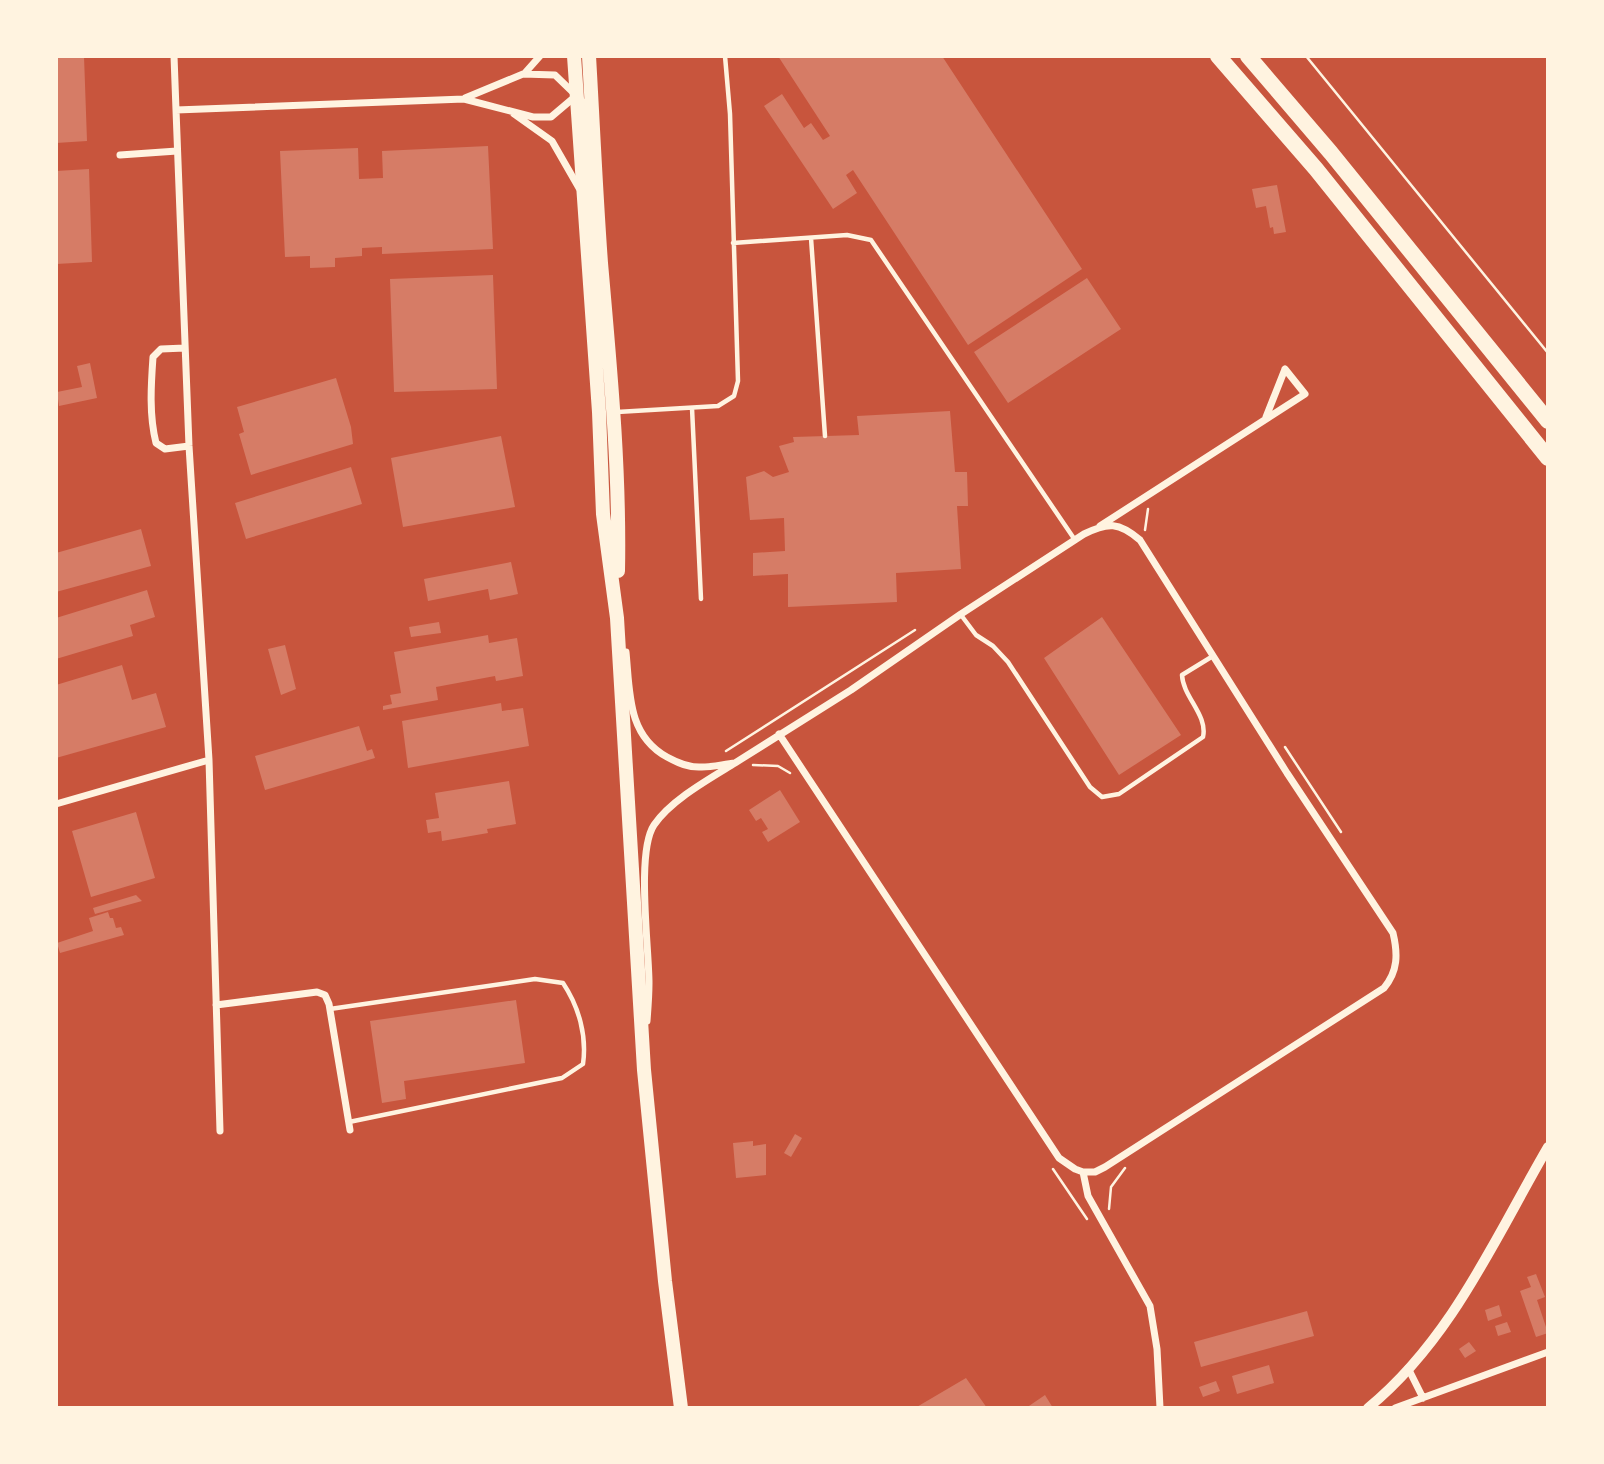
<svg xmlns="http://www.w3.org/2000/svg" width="1604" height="1464" viewBox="0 0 1604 1464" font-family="'Alegreya Sans',sans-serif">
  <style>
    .building { fill: #d67c66 }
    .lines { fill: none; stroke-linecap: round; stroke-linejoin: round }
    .path { stroke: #fff3e0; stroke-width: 2.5 }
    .service { stroke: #fff3e0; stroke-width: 4.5 }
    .minor { stroke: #fff3e0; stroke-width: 7 }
    .tertiary { stroke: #fff3e0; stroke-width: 10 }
    .primary { stroke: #fff3e0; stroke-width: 14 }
    .motorway { stroke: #fff3e0; stroke-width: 16 }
  </style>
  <rect width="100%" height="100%" fill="#c8553d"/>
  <path class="building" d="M56,56H84L87,141L56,143Z
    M778,56H942L1082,269L968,345L853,170L846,175L857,193L833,209L764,106L782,94L804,128L811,123L823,140L830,136Z
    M488,146L493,249L382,254V247L362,248V256L335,258V267L310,268V256L285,257L280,151L358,148L359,179L383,178L382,151Z
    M89,169L92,262L56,264V171Z
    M1277,185L1286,232L1274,234L1273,227L1270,228L1266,206L1256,208L1252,189Z
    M493,275L497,389L394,392L390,279Z
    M1087,278L1121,329L1008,403L974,352Z
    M90,363L97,398L59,406L57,392L82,387L77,366Z
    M336,378L351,427L353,444L251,475L239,434L244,432L237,407Z
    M950,411L955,472H967L968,506H957L961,569L896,573L897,602L788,607V574L753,576V553L785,551L784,518L750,520L746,477L764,471L773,477L789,472L779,446L794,442L793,437L859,435L857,416Z
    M501,436L515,507L403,527L391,458Z
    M351,467L362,504L246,539L235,503Z
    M141,529L151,566L56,592V553Z
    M511,562L518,594L490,600L488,589L428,601L424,579Z
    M147,590L155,617L130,625L133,636L56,659V618Z
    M1102,617L1181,735L1119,775L1044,658Z
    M439,622L441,633L411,637L409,627Z
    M488,635L489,643L517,638L523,676L496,681L495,676L436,687L438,700L383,710V706L392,704L390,695L401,693L394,652Z
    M285,645L296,689L281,695L268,649Z
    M122,665L132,700L156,693L166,727L56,758V685Z
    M501,703L502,711L523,708L529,746L408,768L402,721Z
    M359,726L367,751L372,749L375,758L265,790L255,756Z
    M509,781L516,824L487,829L488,833L442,841L441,831L428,833L426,820L439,818L435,793Z
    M780,790L800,822L768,842L762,832L768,829L761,818L756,821L749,810Z
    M136,812L155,878L91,897L72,831Z
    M136,895L142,901L95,914L93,908Z
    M108,912L110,918H113L116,928L121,927L124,935L60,953L57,943L93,931L89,918Z
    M516,1000L525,1063L404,1081L406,1099L382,1103L370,1021Z
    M795,1134L802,1138L791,1157L784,1153Z
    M753,1141V1146L766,1144V1175L736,1178L733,1143Z
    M1536,1274L1545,1297L1537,1300L1548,1333L1536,1337L1520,1291L1531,1287L1527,1277Z
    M1499,1305L1502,1316L1488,1321L1485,1310Z
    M1307,1311L1314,1336L1201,1367L1194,1342Z
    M1507,1322L1511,1332L1498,1336L1495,1326Z
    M1469,1342L1476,1351L1465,1358L1459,1349Z
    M1269,1365L1274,1383L1237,1394L1232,1376Z
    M966,1378L987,1408H915Z
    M1216,1381L1220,1391L1203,1397L1199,1387Z
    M1045,1395L1053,1408H1026Z"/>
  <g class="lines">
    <path class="path" d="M1306,56L1548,353
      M1145,530L1148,509
      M1285,747L1341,832
      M726,751L915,630
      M753,765L778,766L790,773
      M1053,1169L1087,1219
      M1109,1209L1111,1187L1125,1168"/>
    <path class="service" d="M811,238L825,436
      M733,243L847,235L871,240L1075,540
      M692,408L701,599
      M617,412L718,406L734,396L738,381L730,114L725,56
      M961,615L976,635L993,646L1008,662L1090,787L1102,797L1119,794L1203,737C1208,715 1183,697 1182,675L1213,656
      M330,1009L535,979L563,983C579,1007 587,1036 583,1064L562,1078L349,1122"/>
    <path class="minor" d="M174,56L176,110
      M524,74L540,56
      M465,98L523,74L555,75L584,103L586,116
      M514,114L552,141L579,188
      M120,155L177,151
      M185,348L161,349L153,357C151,385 149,415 156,443L165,449L189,446
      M1266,417L1285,369
      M1100,526L1305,394L1285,369
      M626,652C630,692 627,735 667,757C678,763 689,768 702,767C713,767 724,764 735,763C709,779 671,800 654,825C636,852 649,948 649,983C649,996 648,1008 647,1021
      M779,734L1059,1158L1075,1169L1083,1172L1088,1196L1150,1306L1157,1349L1160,1408
      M209,760L189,446L176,110L464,99L533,117H551L577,95
      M735,763L851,690L961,614L1084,534C1108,522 1119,522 1140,540L1287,773L1393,933C1398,954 1398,971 1384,988L1105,1167L1095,1172H1083
      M56,804L209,760L220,1131
      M216,1005L317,992L325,995L329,1004L350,1130
      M1408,1368L1423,1398
      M1395,1408L1548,1352"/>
    <path class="tertiary" d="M1368,1408C1452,1339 1495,1238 1548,1147"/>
    <path class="primary" d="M574,56L599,412L603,514L617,618L644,1070L665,1281L681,1408
      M589,56C593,125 596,194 601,263C610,366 620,468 618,571"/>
    <path class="motorway" d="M1218,56L1316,169L1548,458
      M1248,56L1331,153L1548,421"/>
  </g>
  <rect width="1604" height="1464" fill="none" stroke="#fff3e0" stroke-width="116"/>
</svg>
